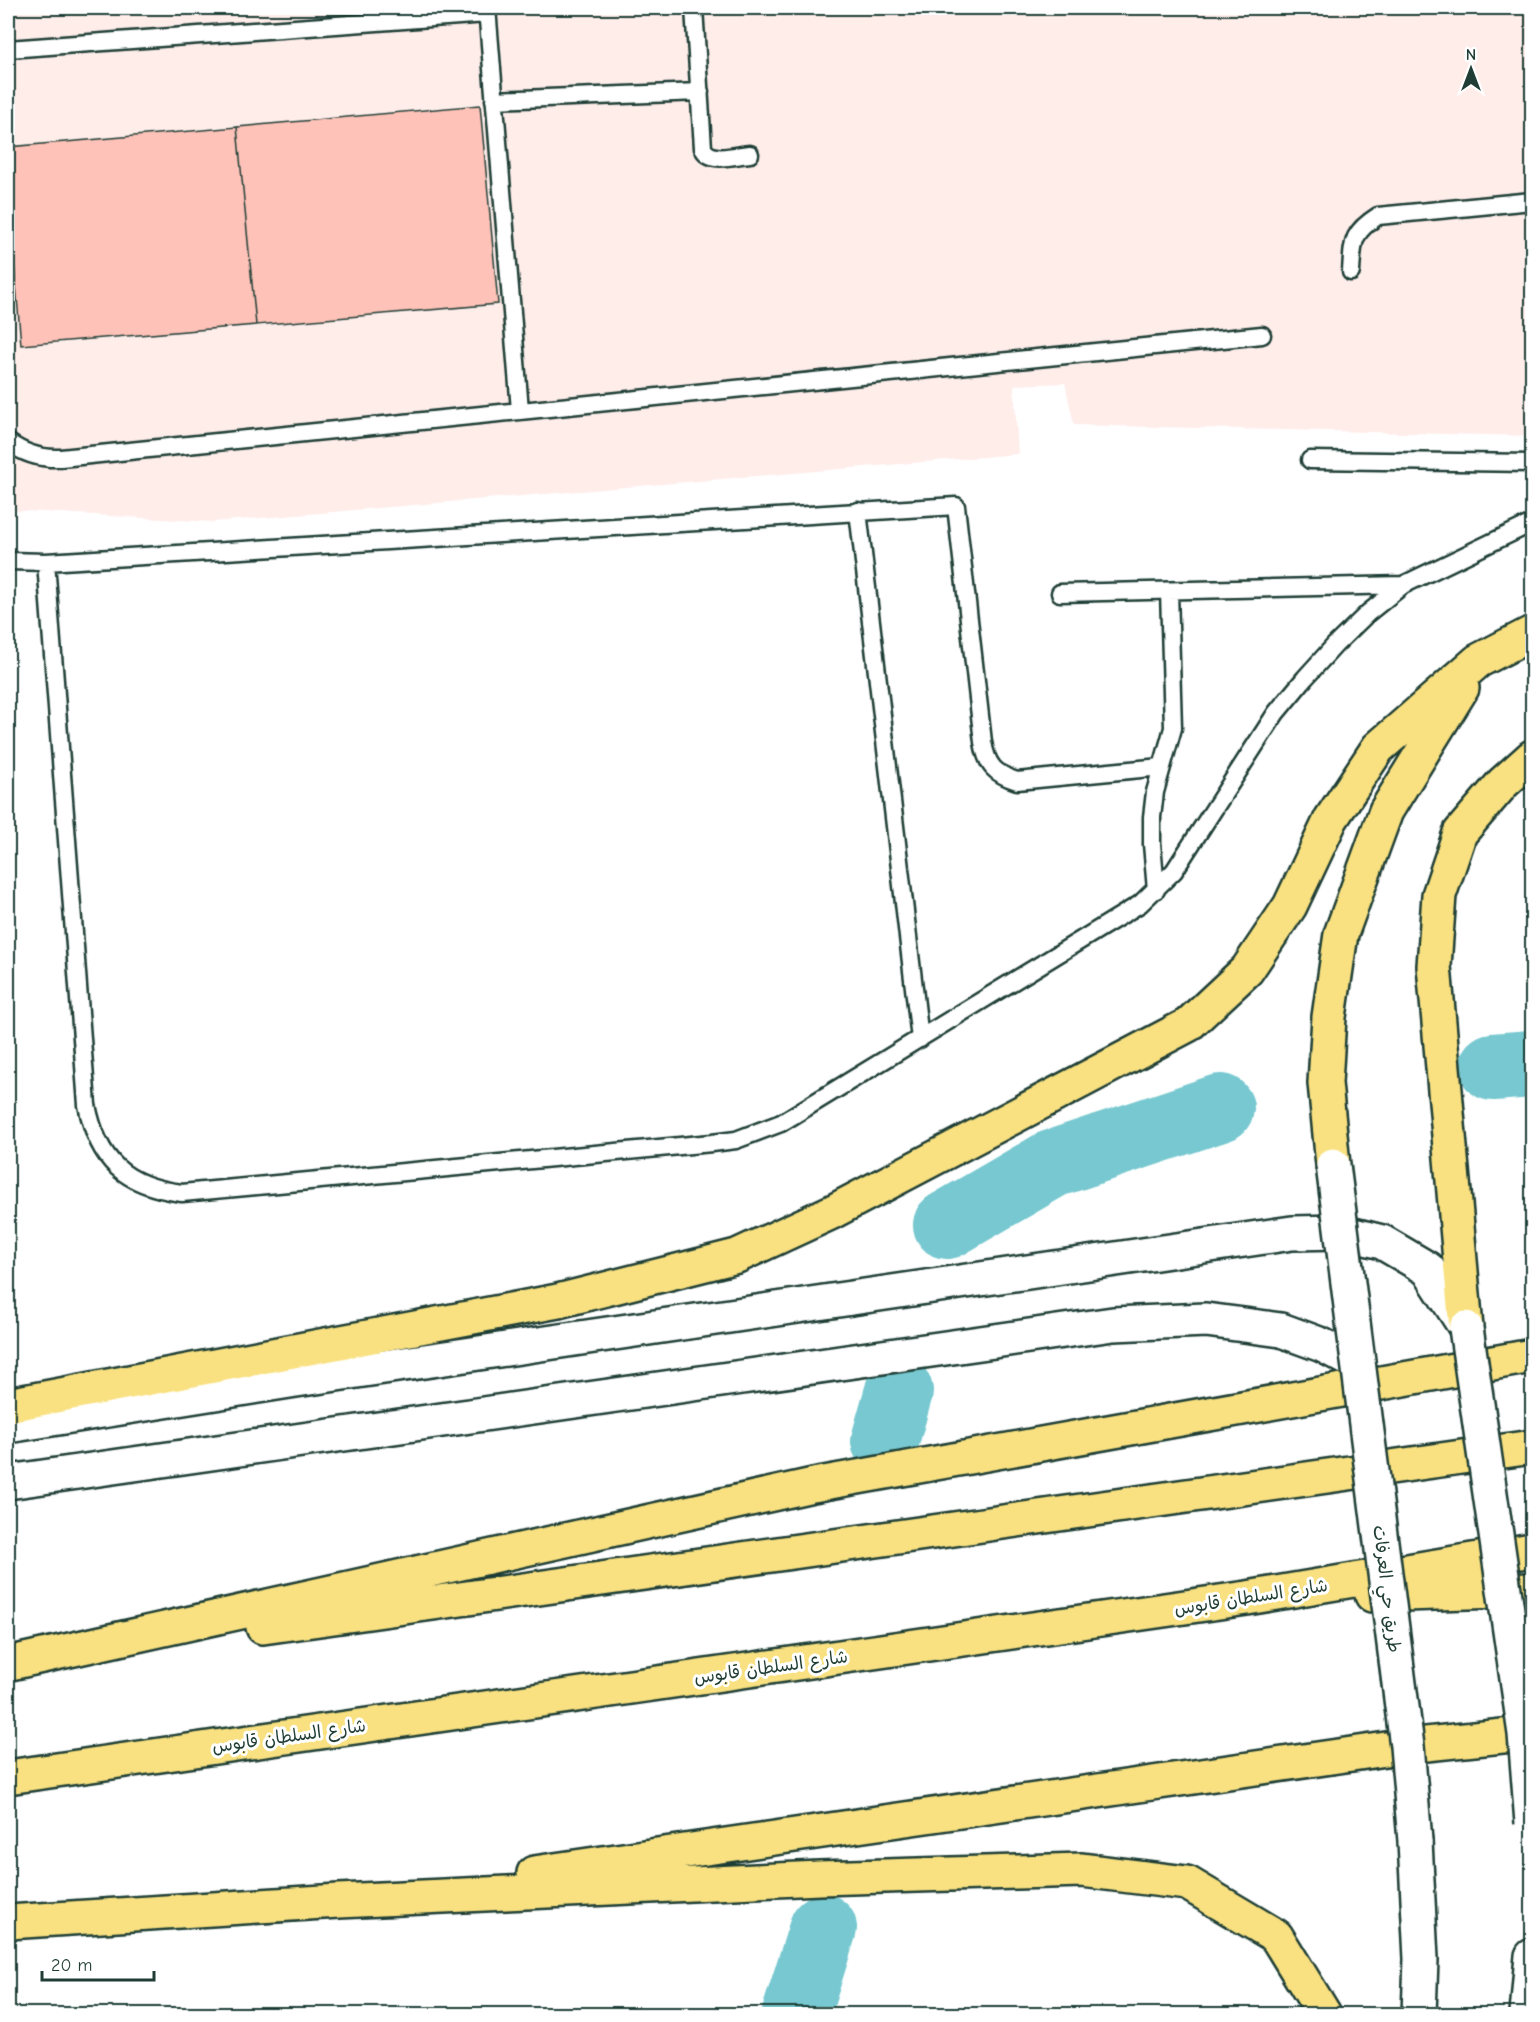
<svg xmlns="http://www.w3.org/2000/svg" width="1540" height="2022" viewBox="0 0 1540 2022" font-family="'Comic Neue','Playpen Sans Arabic',sans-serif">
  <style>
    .built { fill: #ffedea }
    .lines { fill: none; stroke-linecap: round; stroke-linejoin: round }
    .river { stroke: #77c8d0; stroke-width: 68 }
    .building { fill: #fec2b8; stroke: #1f3d34; stroke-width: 1.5 }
    .service-casing { stroke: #1f3d34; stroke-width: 21 }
    .tertiary-casing { stroke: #1f3d34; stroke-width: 38 }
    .secondary-casing { stroke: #1f3d34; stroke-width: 38 }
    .trunk-casing { stroke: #1f3d34; stroke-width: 38 }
    .service { stroke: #fff; stroke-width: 16 }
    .tertiary { stroke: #fff; stroke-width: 33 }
    .secondary { stroke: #fff; stroke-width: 33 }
    .trunk { stroke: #f9e181; stroke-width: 33 }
    .secondary-bridge-casing { stroke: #1f3d34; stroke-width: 38; stroke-linecap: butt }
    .secondary-bridge { stroke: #fff; stroke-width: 33 }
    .labels { text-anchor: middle; stroke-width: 6; stroke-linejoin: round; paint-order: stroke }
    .street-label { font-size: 18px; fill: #1f3d34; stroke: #fff }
  </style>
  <rect width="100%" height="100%" fill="#fff"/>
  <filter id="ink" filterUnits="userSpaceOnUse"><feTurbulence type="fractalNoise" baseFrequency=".0167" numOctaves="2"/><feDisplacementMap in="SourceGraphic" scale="12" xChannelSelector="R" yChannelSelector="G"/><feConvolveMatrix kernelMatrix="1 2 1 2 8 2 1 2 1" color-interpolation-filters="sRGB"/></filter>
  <g filter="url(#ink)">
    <path class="built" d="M8,8H1532V436L1074,425L1065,383L1014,385L1018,454L213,522L8,510Z"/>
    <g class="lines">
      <path class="river" d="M1493,1067L1532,1064
        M947,1225L1052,1164L1220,1108
        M885,1441L899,1391
        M796,2014L823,1928"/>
    </g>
    <path class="building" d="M480,105L498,304L256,325L237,127Z
      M237,127L256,325L21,345L8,189V147Z"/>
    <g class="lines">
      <defs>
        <path id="service" d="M487,8L520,410
          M694,8L703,148C710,164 735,155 750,154
          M8,49L487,14
          M494,100L700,92
          M1351,272C1353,242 1351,233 1378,216L1532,201
          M8,442C24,454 40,459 61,458L1262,335
          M1310,460L1532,463
          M858,511L920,1039
          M8,561L46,562L956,506L983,742C987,766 995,774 1017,781L1161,767
          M46,562L87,1105C98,1161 125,1186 182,1193L712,1143L736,1140L781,1123L1140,904L1174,871L1276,713L1305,678L1335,645L1368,613L1403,585L1532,523
          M1060,593L1403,585
          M1156,890L1152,844V817L1155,792L1173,728L1169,591"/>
        <path id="tertiary" d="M8,1426L296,1380L1292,1233L1341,1232L1382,1242L1428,1269L1466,1328
          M8,1482L1113,1324L1206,1320L1281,1330L1322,1345L1358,1364"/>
        <path id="secondary" d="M1415,1841L1421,1959L1419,2014
          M1527,2014L1532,1956"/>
        <path id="trunk" d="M1333,1165L1325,1083L1329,1017L1341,934L1386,811L1462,688
          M1466,1328L1434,966L1439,895L1460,833L1503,783L1532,757
          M8,1405L558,1301L737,1256L832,1212L1188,1025L1247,970L1290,906L1331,819L1378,748L1478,661L1532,633
          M1372,1595L1532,1590
          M263,1627L1532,1447
          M11,1663L813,1485L1532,1356
          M8,1777L1247,1598L1532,1550
          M534,1873L1407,1746L1532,1733
          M8,1922L339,1901L819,1878L1082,1870L1187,1883L1276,1936L1324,2014"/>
      </defs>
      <use href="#service" class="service-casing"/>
      <use href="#tertiary" class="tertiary-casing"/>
      <use href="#secondary" class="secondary-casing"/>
      <use href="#trunk" class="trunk-casing"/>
      <use href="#service" class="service"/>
      <use href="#tertiary" class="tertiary"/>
      <use href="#secondary" class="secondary"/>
      <use href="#trunk" class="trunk"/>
      <defs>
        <path id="secondary-bridge" d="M1333,1165L1407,1746L1415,1841
          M1466,1328L1525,1734L1532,1823"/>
      </defs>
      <use href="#secondary-bridge" class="secondary-bridge-casing"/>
      <use href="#secondary-bridge" class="secondary-bridge"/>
    </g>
  </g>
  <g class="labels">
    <g class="street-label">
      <text transform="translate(1387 1589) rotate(83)" y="6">طريق حي العرفات</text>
      <text transform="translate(1251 1597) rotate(-9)" y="6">شارع السلطان قابوس</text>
      <text transform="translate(771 1667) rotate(-8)" y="6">شارع السلطان قابوس</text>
      <text transform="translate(289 1736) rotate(-8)" y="6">شارع السلطان قابوس</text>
    </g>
  </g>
  <rect width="1540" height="2022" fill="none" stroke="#fff" stroke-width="30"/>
  <rect x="15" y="15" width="1510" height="1992" fill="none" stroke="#1f3d34" stroke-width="2" filter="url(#ink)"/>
  <g transform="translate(1471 69)" stroke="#ffffff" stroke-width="4.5" paint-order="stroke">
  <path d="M0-4.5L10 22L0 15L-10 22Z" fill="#1f3d34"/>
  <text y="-9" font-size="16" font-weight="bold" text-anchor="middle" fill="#1f3d34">N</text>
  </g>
  <path d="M42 1971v9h112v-9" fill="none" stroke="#1f3d34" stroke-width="3"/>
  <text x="51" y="1971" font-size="18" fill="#1f3d34" stroke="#ffffff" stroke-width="4.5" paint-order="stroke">20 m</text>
</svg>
